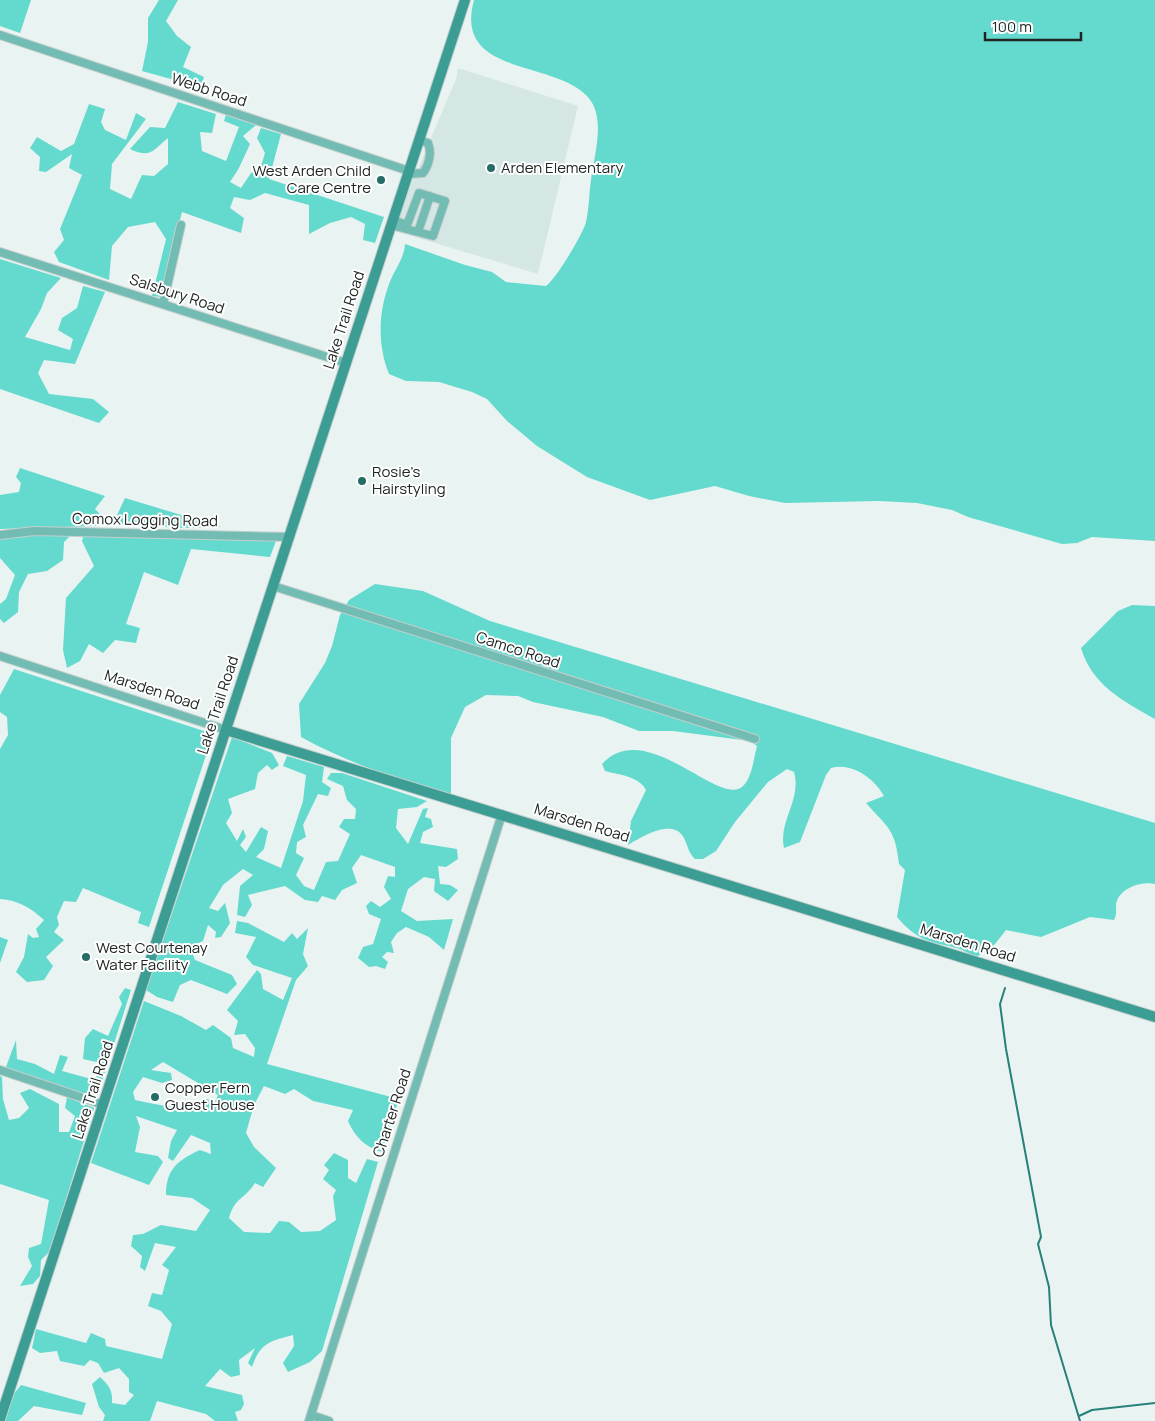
<svg xmlns="http://www.w3.org/2000/svg" width="1155" height="1421" viewBox="0 0 1155 1421" font-family="Manrope,sans-serif">
  <style>
    .built { fill: #d4e7e4 }
    .forest { fill: #64d9ce; fill-rule: evenodd }
    .lines { fill: none; stroke-linecap: round; stroke-linejoin: round }
    .stream { stroke: #268179; stroke-width: 2 }
    .street-casing { stroke: #c5cfcd; stroke-width: 10 }
    .secondary-casing { stroke: #c5cfcd; stroke-width: 12 }
    .street { stroke: #72bcb4; stroke-width: 8 }
    .secondary { stroke: #3c9d94; stroke-width: 10 }
    .poi-dot { fill: #246d66; stroke: #fdfffe; stroke-width: 2 }
    .labels { text-anchor: middle; stroke-width: 4; stroke-linejoin: round; paint-order: stroke }
    .street-label { font-size: 15px; fill: #202423; stroke: #fdfffe }
    .poi-label { font-size: 15px; fill: #202423; stroke: #fdfffe; text-anchor: start }
  </style>
  <rect width="100%" height="100%" fill="#e9f4f2"/>
  <path class="built" d="M458,68L578,106L538,274L392,230L456,79Z"/>
  <path class="forest" d="M0,0H31L20,33L0,26Z
    M159,0H178L166,21L177,36L191,47L183,67L204,77L202,83L196,86L142,71L148,42V18Z
    M474,0H1155V541L1092,537L1077,543L1062,544L968,517L952,510L917,503L879,501L785,503L749,496L715,486L650,500L587,477L537,446L507,421L487,399L472,392L439,382L406,381L389,374C378,347 378,315 388,287C393,271 404,260 405,244L465,265L492,272L506,282L546,286C556,279 583,234 586,222C589,209 589,194 591,180C594,155 607,117 587,96C553,60 453,76 474,0Z
    M178,102L216,114L212,133L200,132L202,151L226,161L239,127L224,121L226,114L256,125L243,136L250,144L239,168L230,182L241,188L251,173L261,166L265,153L257,138L261,128L281,134L269,179L384,217L375,243L363,240L365,224L351,217L330,223L309,234V205L265,193L250,200L234,197L230,208L244,218L241,233L182,212L161,297L152,296L166,239L155,222L128,227L112,246L109,280L59,262L54,252L64,240L60,229L82,175L69,168L72,154L46,172L39,171L40,157L30,148L37,137L61,151L74,144L89,104L105,109L101,122L105,130L126,140L136,113L146,119L112,164L110,189L131,199L142,175L154,176L168,164V138C153,150 151,159 130,149L150,127L165,128Z
    M0,259L61,278L47,293L41,309L25,337L70,350L73,339L58,330L62,318L77,308L83,286L105,292L75,364L44,360L38,373L49,394L93,399L109,412L99,423L0,389Z
    M20,468L105,496L95,509L104,518L96,526L0,529V495L19,492L21,483L16,477Z
    M125,498L221,527L182,528L113,524Z
    M73,533L64,542L63,560L47,571L28,574L19,592L18,612L4,623L0,619V604L6,599L15,575L0,558V536Z
    M84,533L276,541L270,557L191,549L178,585L144,572L126,624L140,628L136,643L115,640L103,653L89,644L80,661L67,668L63,650L66,598L94,566L82,541Z
    M375,584L423,591L490,621L1155,823V884C1142,881 1118,888 1116,905C1116,912 1117,914 1114,920L1090,917L1041,937L1006,930L995,944L975,958C961,946 948,947 932,942C918,938 906,928 897,917L905,870L899,864C895,829 889,829 866,803L884,796C874,778 852,762 831,768L826,775L800,842L784,848C778,821 802,800 794,772L787,769L768,782L735,822L716,851L703,859H695C688,852 688,846 684,838C673,817 641,837 628,845L631,821L646,790C639,776 619,775 605,771L602,764C646,716 720,809 743,786C752,778 754,757 757,746L750,741L673,731H639L603,717L533,702L518,696L486,695L465,707L451,738V796C399,780 348,763 301,737L299,704L325,663L332,646L340,615L349,600Z
    M1132,605L1155,606V719C1123,701 1092,685 1081,648L1118,611Z
    M14,669L213,734L149,927L138,923L141,912L83,888L76,902L64,901L57,917L59,925L54,932L64,940L46,957L53,966L44,980L27,982L16,972L24,957L28,934L33,938L39,937L36,929L44,920C31,908 18,900 0,899V749L8,735L7,717L0,712V695Z
    M232,737L272,753L279,765L272,770L267,765L258,773L255,789L228,799L232,813L226,823L237,841L243,829L246,837L240,845L246,852L261,827L268,831L264,849L256,857L281,868L303,801L306,775L283,766L287,756L324,767L322,782L331,788L328,796L318,794L303,825L306,837L297,842L296,853L304,858L296,875L304,886L314,890L326,862L338,861L350,834L339,827L344,819H355L356,809L347,800L343,786L327,779L331,773H342L427,801L417,807L398,809L396,828L408,844L423,809L428,808L425,817L431,819L433,827L423,832L420,843L457,849L458,859L446,867L438,866L440,884L450,885L458,890L448,901L434,891L435,879L424,877L408,889L401,911L417,921L453,919L444,950L429,937L406,927L397,933L391,942L394,953L387,952L382,957L388,962L385,969L376,966L369,967L358,958L363,947L373,944L381,919L369,914L366,906L371,901L380,907L391,899L384,887L388,876L395,877V867L361,855L352,868L357,883L342,890L335,900L322,896L318,902L305,900L285,886L248,895L252,905L245,917L237,915L240,886L253,875L243,869L223,885L209,908L218,911L225,903L230,923L221,937L215,938L216,932L208,925L203,941L190,947L195,960L232,975L237,984L227,994L191,980L180,985L173,1002L157,997L146,990Z
    M237,921L248,923L284,942L292,933L297,939L308,928L303,954L308,966L296,980L267,1064L399,1099L382,1152C365,1147 355,1137 348,1121L353,1110L313,1101L294,1089L285,1094L264,1086L254,1105L246,1133L254,1147L276,1168L263,1187L255,1183C244,1200 235,1197 229,1218L244,1232L270,1233L279,1221L289,1222L301,1232L320,1231L336,1220L333,1196L336,1190L323,1179L329,1170L324,1165L334,1153L348,1160V1178L356,1183L367,1159L378,1162L322,1351L310,1362L288,1372L283,1363L294,1346L293,1335C270,1341 260,1343 252,1367L248,1363L255,1348L239,1360L240,1375L231,1377L220,1369L205,1386L242,1395L244,1404L241,1410L235,1412L238,1421H215L206,1414L157,1401L150,1421H103L105,1415L99,1407L92,1384L100,1377C109,1385 113,1391 112,1403L125,1405L134,1395L129,1392V1379L119,1368L104,1373L98,1363L90,1360L84,1366L60,1361L57,1351L40,1353L32,1348L36,1329L86,1343L91,1333L105,1339L106,1346L162,1359L172,1324L161,1311L148,1306L152,1293L162,1295L169,1270L162,1265L176,1247L155,1243L145,1271L140,1267L142,1256L131,1246L133,1235L143,1234L161,1225L196,1231L210,1210L192,1198L166,1195C166,1169 178,1160 200,1150L211,1154L210,1143L191,1135L173,1161L168,1158L171,1141L177,1130L136,1116L140,1127L135,1152L158,1156L163,1162L149,1185L91,1163L144,1001L181,1016L206,1030L213,1025L231,1038L233,1048L254,1057L255,1048L245,1034L234,1035L238,1021L227,1010L257,970L261,974L263,989L283,1000L292,978L253,965L246,957L256,937L235,933ZM163,1062L218,1095L215,1102L207,1099C187,1112 158,1105 135,1100L133,1092L143,1077L162,1083L172,1080L171,1073L151,1070Z
    M0,937L8,940L0,963Z
    M125,988L131,990L100,1088L85,1096L6,1067L16,1040L17,1059L35,1064L54,1074L60,1055L68,1057L62,1071L95,1080L101,1063L83,1059L85,1038L93,1029L108,1036L122,1004L119,997Z
    M0,1076L2,1077L3,1099L9,1120L19,1118L29,1108L20,1093L30,1089L59,1104V1132H69L75,1116L65,1108L67,1097L94,1108L50,1251L41,1260L40,1276L33,1284L20,1286L32,1266L28,1257L29,1248L41,1244L49,1200L0,1184Z
    M21,1385L86,1403L82,1415L34,1406L18,1421H4L13,1395Z"/>
  <g class="lines">
    <path class="stream" d="M1005,988L1000,1004L1006,1049L1041,1237L1038,1244L1049,1287L1051,1325L1080,1421
      M1079,1416L1092,1410L1155,1403"/>
    <defs>
      <path id="street" d="M0,35L409,171
        M408,174L423,173C429,165 432,153 428,143L419,140
        M391,225L433,236L445,201L419,193L407,225L393,220
        M418,232L430,196
        M0,252L346,363
        M163,304L181,225
        M0,535L34,531L290,537
        M273,586L755,739
        M0,656L226,730
        M0,1070L104,1105
        M311,1415L329,1421
        M309,1421L502,814"/>
      <path id="secondary" d="M226,730L1155,1017
        M0,1419L465,0"/>
    </defs>
    <use href="#street" class="street-casing"/>
    <use href="#secondary" class="secondary-casing"/>
    <use href="#street" class="street"/>
    <use href="#secondary" class="secondary"/>
  </g>
  <g class="poi-dot">
    <circle cx="491" cy="168" r="5"/>
    <circle cx="381" cy="180" r="5"/>
    <circle cx="362" cy="481" r="5"/>
    <circle cx="86" cy="957" r="5"/>
    <circle cx="155" cy="1097" r="5"/>
  </g>
  <g class="labels">
    <g class="street-label">
      <text transform="translate(209 90) rotate(18)" y="5">Webb Road</text>
      <text transform="translate(177 294) rotate(18)" y="5">Salsbury Road</text>
      <text transform="translate(344 320) rotate(-72)" y="5">Lake Trail Road</text>
      <text transform="translate(145 520) rotate(1)" y="5">Comox Logging Road</text>
      <text transform="translate(518 650) rotate(18)" y="5">Camco Road</text>
      <text transform="translate(152 690) rotate(18)" y="5">Marsden Road</text>
      <text transform="translate(218 705) rotate(-72)" y="5">Lake Trail Road</text>
      <text transform="translate(582 823) rotate(17)" y="5">Marsden Road</text>
      <text transform="translate(968 943) rotate(17)" y="5">Marsden Road</text>
      <text transform="translate(93 1090) rotate(-72)" y="5">Lake Trail Road</text>
      <text transform="translate(392 1113) rotate(-72)" y="5">Charter Road</text>
    </g>
    <g class="poi-label">
      <text x="501" y="173">Arden Elementary</text>
      <text x="371" y="176" text-anchor="end">West Arden Child<tspan x="371" dy="17">Care Centre</tspan></text>
      <text x="372" y="477">Rosie's<tspan x="372" dy="17">Hairstyling</tspan></text>
      <text x="96" y="953">West Courtenay<tspan x="96" dy="17">Water Facility</tspan></text>
      <text x="165" y="1093">Copper Fern<tspan x="165" dy="17">Guest House</tspan></text>
    </g>
  </g>
  <path d="M985 32v8h96v-8" fill="none" stroke="#202423" stroke-width="2.5"/>
  <text x="992" y="32" font-size="15" fill="#202423" stroke="#fdfffe" stroke-width="4" paint-order="stroke">100 m</text>
</svg>
